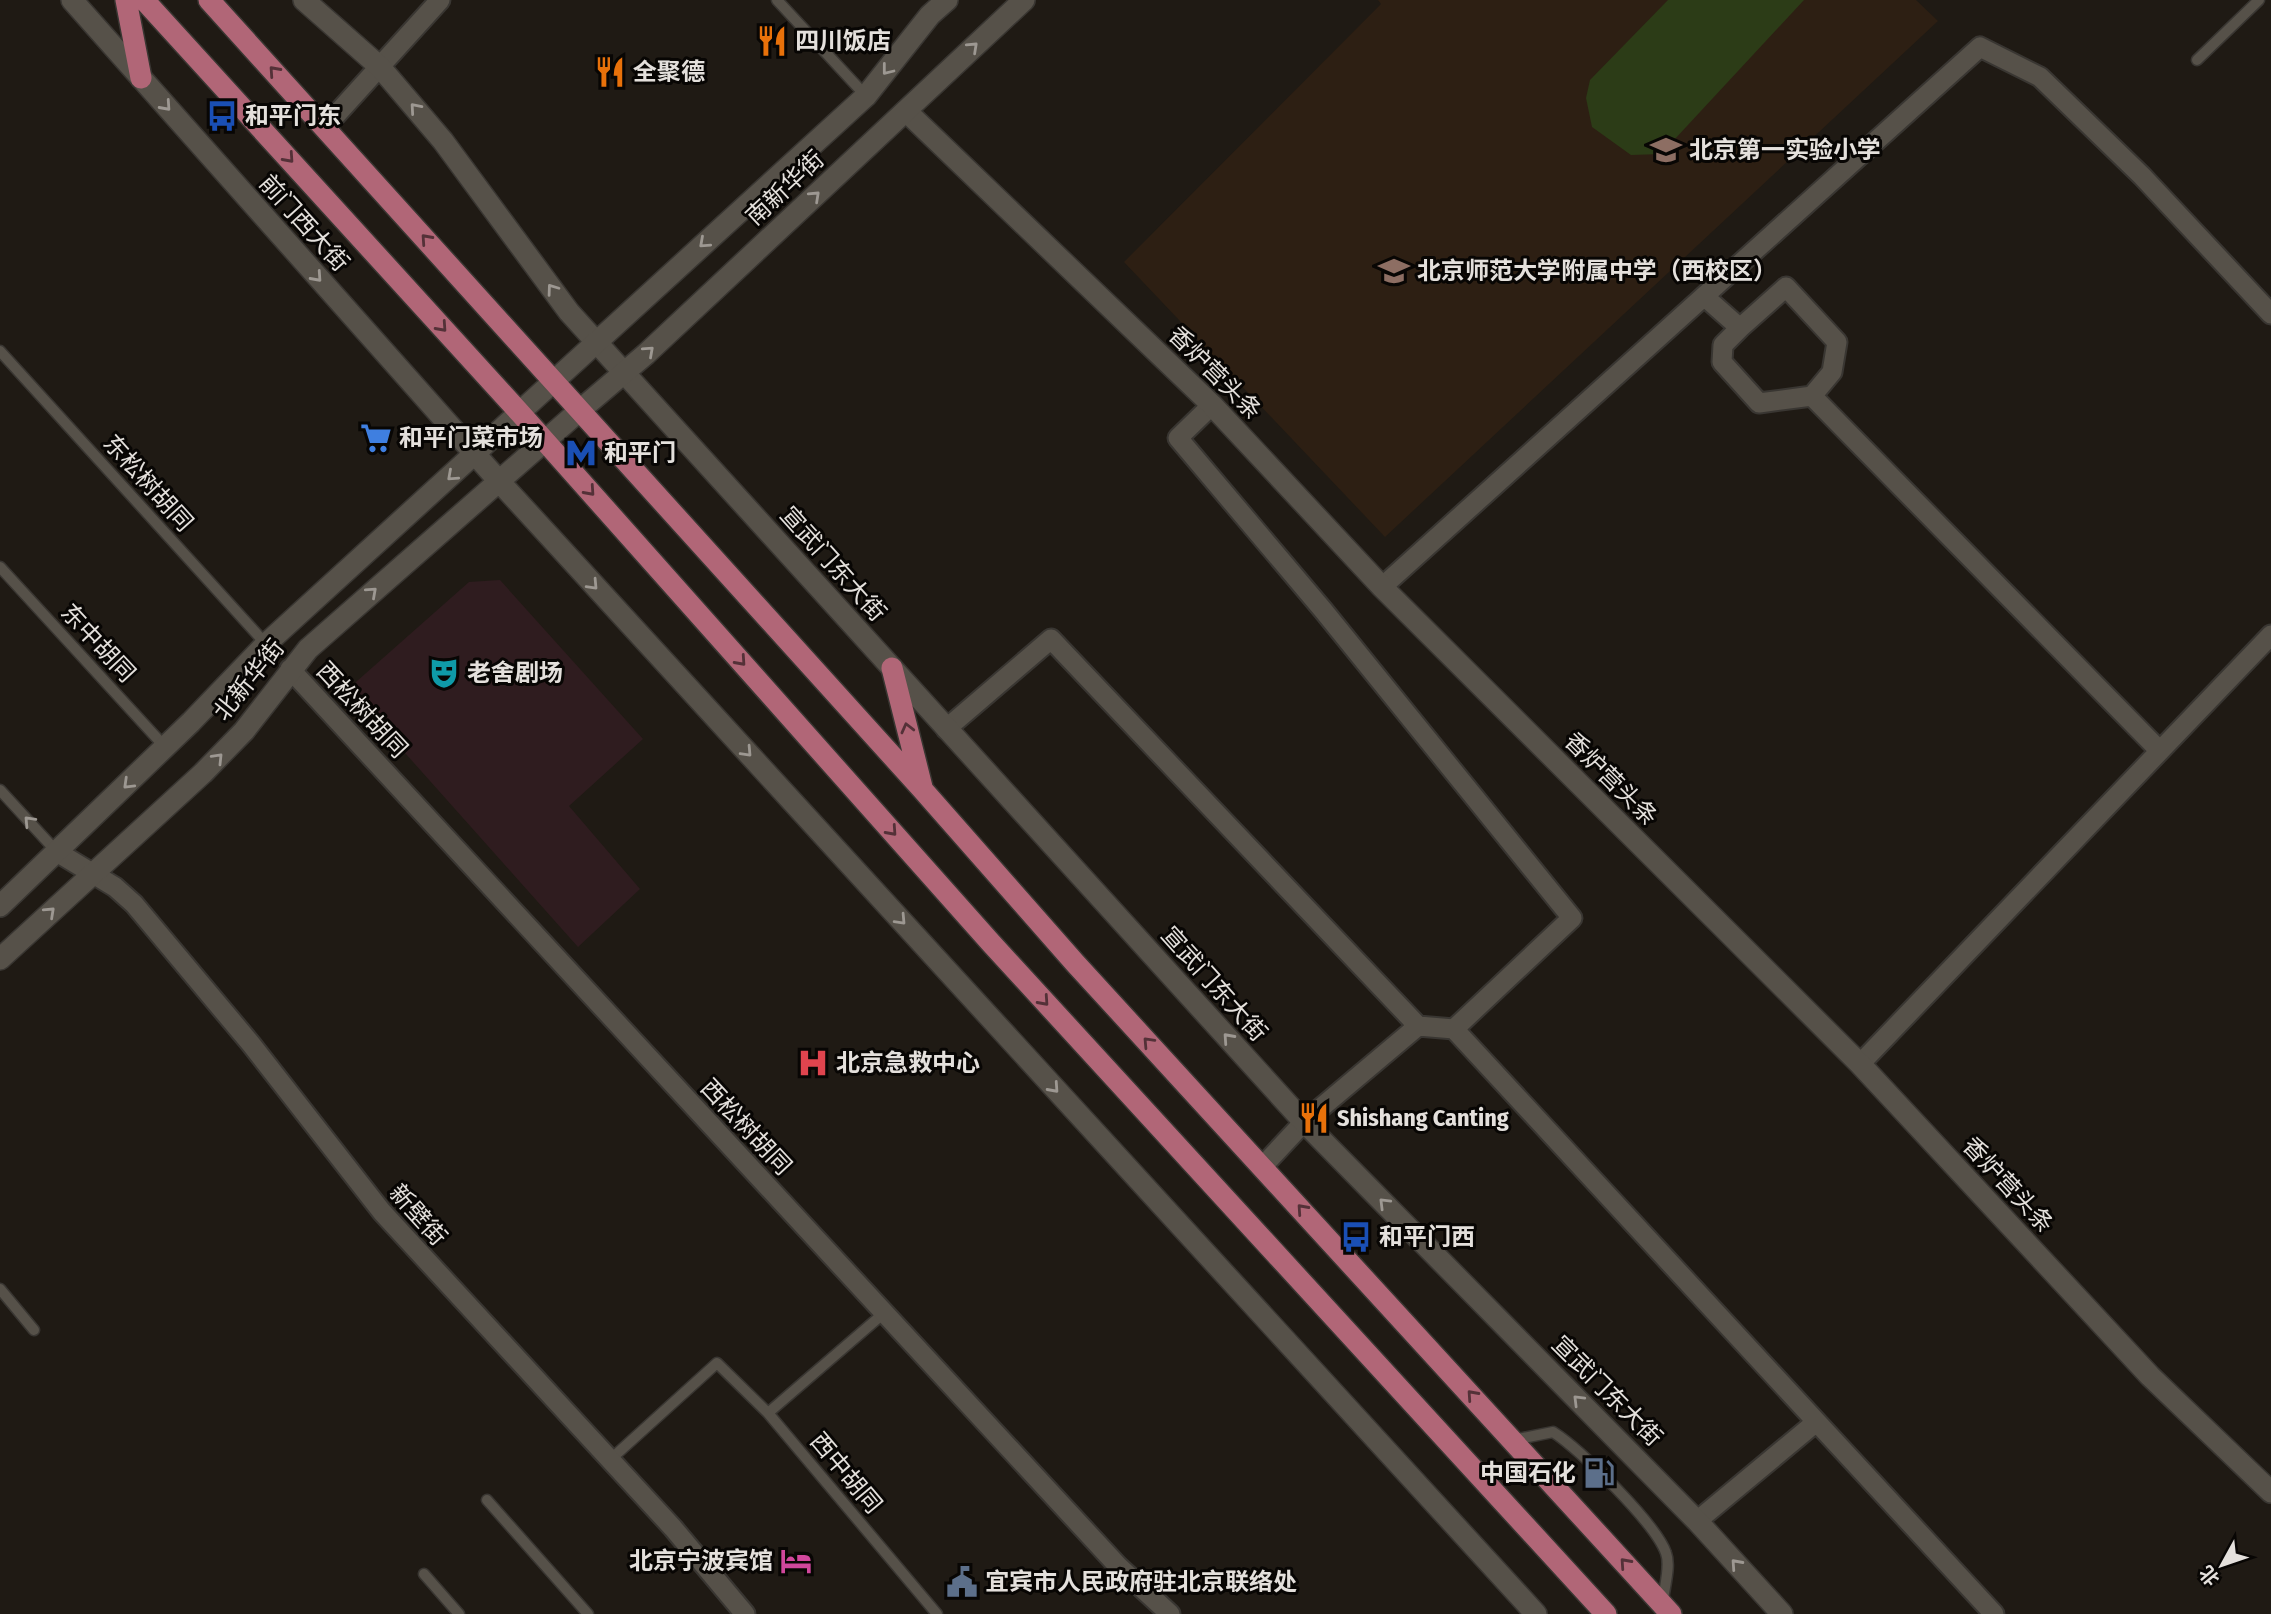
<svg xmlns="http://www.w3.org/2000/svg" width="2271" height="1614" viewBox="0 0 2271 1614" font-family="'Fira Sans Condensed','Noto Sans SC',sans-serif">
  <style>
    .commercial { fill: #2f1c1f }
    .education { fill: #2d1f13 }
    .green { fill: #2c3c17 }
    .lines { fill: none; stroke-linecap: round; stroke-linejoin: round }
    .service-casing { stroke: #393632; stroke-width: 13 }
    .minor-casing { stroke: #393632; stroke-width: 23 }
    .tertiary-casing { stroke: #393632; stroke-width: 24 }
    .secondary-casing { stroke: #393632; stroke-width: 24 }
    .primary-casing { stroke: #393632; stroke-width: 24 }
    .service { stroke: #565149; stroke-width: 10 }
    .minor { stroke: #565149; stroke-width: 19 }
    .tertiary { stroke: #565149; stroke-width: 21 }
    .secondary { stroke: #565149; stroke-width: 21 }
    .primary { stroke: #b16677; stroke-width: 21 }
    .oneway { stroke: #9d9892 }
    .oneway2 { stroke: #543138 }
    .labels { text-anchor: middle; stroke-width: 6; stroke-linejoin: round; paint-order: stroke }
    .poi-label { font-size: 24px; font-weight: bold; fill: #e4e0dc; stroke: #080604; text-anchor: start }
    .street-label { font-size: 24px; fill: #e4e0dc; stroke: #080604 }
  </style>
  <rect width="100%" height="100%" fill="#1f1a14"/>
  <path class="commercial" d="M500,580L643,739L569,806L640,889L578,947L348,689L469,582Z"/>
  <path class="education" d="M1378,0H1916L1938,21L1385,537L1124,262L1381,4Z"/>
  <path class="green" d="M1668,0H1804L1661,154L1631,155L1592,127L1586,98L1590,80Z"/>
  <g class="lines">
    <defs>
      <path id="service" d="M777,0L866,96
        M2197,60L2259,0
        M0,351L266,644
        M0,567L165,747
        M0,790L57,852
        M0,1289L34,1330
        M768,1413L884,1313
        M1513,1440L1553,1432C1580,1449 1656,1524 1666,1553C1671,1566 1664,1588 1663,1601
        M611,1459L717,1363L768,1413L937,1614
        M487,1500L588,1614
        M424,1574L459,1614"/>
      <path id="minor" d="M325,127L440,0
        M1705,297L1740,328L1723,345L1722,362L1759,403L1812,396L2159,750
        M1740,328L1786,287L1837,342L1832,372L1812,396
        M1212,405L1178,438L1323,610L1572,918L1454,1029
        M1382,587L1980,47L2040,77L2142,176L2271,314
        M290,669L1118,1566L1170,1614
        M946,729L1051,639L1418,1026L1454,1029L1994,1614
        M57,852L115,887L134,904L251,1044L382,1212L673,1528L745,1614
        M1860,1064L2271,635
        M1263,1166L1304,1122L1418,1026
        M1697,1521L1815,1423"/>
      <path id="tertiary" d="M72,0L498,480L1536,1614
        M304,0L380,67L443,141L569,312L1304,1122L1697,1521L1782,1614
        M906,111L1212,405L1382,587L1860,1064L2150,1376L2271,1492
        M0,906L191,722L266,644L553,382
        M0,959L203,773L244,731L308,649L579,411"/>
      <path id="secondary" d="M553,382L866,96L930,15L947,0
        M579,411L646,354L1024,0"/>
      <path id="primary" d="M126,0L141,78
        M144,0L520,413L991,943L1606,1614
        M209,0L922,789L1075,963L1671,1614
        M892,668L922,787"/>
    </defs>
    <use href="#service" class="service-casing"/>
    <use href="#minor" class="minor-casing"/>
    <use href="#tertiary" class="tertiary-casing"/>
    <use href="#secondary" class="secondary-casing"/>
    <use href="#primary" class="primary-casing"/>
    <use href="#service" class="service"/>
    <use href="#minor" class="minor"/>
    <use href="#tertiary" class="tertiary"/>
    <use href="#secondary" class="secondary"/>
    <use href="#primary" class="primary"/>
  </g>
  <defs><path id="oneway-chevron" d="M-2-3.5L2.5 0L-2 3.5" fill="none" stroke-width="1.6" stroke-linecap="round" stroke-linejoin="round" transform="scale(1.75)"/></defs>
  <g class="oneway">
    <use href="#oneway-chevron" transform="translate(973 47) rotate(-43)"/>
    <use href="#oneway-chevron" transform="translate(887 70) rotate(128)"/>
    <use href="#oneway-chevron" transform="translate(166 106) rotate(48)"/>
    <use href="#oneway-chevron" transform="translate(415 108) rotate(-131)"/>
    <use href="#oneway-chevron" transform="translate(815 196) rotate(-43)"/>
    <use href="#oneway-chevron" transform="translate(704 243) rotate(138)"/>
    <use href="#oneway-chevron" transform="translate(317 277) rotate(48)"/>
    <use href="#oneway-chevron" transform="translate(552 289) rotate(-126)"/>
    <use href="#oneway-chevron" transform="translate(649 351) rotate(-42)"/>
    <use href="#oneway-chevron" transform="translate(452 476) rotate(138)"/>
    <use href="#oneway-chevron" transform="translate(593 585) rotate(47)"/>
    <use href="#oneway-chevron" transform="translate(372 592) rotate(-42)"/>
    <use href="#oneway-chevron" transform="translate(747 752) rotate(47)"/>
    <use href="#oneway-chevron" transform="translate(218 758) rotate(-46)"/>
    <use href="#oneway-chevron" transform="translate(128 784) rotate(136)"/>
    <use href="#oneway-chevron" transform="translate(29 821) rotate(-133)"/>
    <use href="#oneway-chevron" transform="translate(50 912) rotate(-43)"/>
    <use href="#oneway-chevron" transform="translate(901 920) rotate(47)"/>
    <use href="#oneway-chevron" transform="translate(1228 1038) rotate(-132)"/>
    <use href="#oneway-chevron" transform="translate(1054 1088) rotate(48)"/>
    <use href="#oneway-chevron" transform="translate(1384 1203) rotate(-135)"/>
    <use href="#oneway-chevron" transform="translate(1578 1400) rotate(-135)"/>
    <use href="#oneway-chevron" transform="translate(1736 1564) rotate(-132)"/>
  </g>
  <g class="oneway2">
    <use href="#oneway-chevron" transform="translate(274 71) rotate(-132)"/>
    <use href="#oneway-chevron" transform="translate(289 158) rotate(48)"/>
    <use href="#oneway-chevron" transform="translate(426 239) rotate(-132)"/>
    <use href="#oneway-chevron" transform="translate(442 327) rotate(48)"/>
    <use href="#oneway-chevron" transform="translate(590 491) rotate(48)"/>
    <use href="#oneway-chevron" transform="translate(741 661) rotate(48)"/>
    <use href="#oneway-chevron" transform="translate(907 728) rotate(-104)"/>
    <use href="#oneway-chevron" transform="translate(892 831) rotate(48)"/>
    <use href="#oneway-chevron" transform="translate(1044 1001) rotate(48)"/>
    <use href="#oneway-chevron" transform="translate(1148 1042) rotate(-133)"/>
    <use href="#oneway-chevron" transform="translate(1302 1209) rotate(-132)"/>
    <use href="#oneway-chevron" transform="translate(1472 1395) rotate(-132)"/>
    <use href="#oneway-chevron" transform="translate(1625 1563) rotate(-132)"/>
  </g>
  <defs>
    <symbol id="restaurant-bare" viewBox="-9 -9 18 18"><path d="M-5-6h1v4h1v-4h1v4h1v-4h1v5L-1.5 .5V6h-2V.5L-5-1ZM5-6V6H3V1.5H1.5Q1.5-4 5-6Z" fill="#e8710a" stroke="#080604" stroke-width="2.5" paint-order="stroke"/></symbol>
    <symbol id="bus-bare" viewBox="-9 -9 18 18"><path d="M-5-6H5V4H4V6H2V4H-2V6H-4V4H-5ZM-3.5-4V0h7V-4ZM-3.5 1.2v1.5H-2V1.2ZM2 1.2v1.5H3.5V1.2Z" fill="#1a4fb4" stroke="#080604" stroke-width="2.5" paint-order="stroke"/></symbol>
    <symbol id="school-bare" viewBox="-9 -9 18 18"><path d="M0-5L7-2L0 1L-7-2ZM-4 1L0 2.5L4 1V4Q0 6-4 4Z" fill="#8d6e63" stroke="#080604" stroke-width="2.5" paint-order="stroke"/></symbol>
    <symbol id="supermarket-bare" viewBox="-9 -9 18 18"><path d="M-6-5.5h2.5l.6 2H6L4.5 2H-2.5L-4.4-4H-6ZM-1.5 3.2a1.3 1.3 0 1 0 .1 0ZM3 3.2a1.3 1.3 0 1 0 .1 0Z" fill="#3f7fe0" stroke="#080604" stroke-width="2.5" paint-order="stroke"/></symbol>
    <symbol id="metro-bare" viewBox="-9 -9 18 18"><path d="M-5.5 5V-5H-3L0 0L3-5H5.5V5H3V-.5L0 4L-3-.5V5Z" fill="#1a4fb4" stroke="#080604" stroke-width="2.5" paint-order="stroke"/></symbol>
    <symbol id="theatre-bare" viewBox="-9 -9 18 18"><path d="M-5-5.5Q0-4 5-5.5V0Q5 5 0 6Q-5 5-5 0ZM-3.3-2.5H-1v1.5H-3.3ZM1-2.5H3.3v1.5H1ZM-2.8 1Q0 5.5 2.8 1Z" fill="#0f9aa8" stroke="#080604" stroke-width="2.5" paint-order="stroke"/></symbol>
    <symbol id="hospital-bare" viewBox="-9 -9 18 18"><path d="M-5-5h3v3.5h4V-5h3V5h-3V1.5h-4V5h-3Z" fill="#e0444e" stroke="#080604" stroke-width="2.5" paint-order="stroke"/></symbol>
    <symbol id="fuel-bare" viewBox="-9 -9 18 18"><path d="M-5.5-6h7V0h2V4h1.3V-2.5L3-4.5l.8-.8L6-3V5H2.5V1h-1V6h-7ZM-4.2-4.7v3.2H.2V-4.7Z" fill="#5c6f8a" stroke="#080604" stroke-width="2.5" paint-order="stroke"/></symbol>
    <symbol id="hotel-bare" viewBox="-9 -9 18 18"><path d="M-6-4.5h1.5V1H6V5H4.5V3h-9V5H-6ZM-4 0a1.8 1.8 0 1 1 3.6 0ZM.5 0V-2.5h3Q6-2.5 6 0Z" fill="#d1479c" stroke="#080604" stroke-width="2.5" paint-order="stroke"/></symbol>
    <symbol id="civic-bare" viewBox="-9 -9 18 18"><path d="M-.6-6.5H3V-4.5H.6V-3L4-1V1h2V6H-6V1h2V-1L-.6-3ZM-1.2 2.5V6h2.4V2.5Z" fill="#5c6f8a" stroke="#080604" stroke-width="2.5" paint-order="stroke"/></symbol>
  </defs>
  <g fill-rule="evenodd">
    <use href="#restaurant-bare" x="750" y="19" width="44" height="44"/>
    <use href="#restaurant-bare" x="588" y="50" width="44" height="44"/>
    <use href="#bus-bare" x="200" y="94" width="44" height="44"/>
    <use href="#school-bare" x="1644" y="128" width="44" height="44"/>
    <use href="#school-bare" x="1372" y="249" width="44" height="44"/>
    <use href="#supermarket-bare" x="354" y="416" width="44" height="44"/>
    <use href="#metro-bare" x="559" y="431" width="44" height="44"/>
    <use href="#theatre-bare" x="422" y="651" width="44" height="44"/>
    <use href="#hospital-bare" x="791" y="1041" width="44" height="44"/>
    <use href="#restaurant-bare" x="1292" y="1096" width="44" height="44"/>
    <use href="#bus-bare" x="1334" y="1215" width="44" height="44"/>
    <use href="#fuel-bare" x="1577" y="1451" width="44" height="44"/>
    <use href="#hotel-bare" x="774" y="1539" width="44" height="44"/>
    <use href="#civic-bare" x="940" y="1560" width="44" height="44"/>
  </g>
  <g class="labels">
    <g class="poi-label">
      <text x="795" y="49">四川饭店</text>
      <text x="633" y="80">全聚德</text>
      <text x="245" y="124">和平门东</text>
      <text x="1689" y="158">北京第一实验小学</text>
      <text x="1417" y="279">北京师范大学附属中学（西校区）</text>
      <text x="399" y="446">和平门菜市场</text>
      <text x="604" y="461">和平门</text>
      <text x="467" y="681">老舍剧场</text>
      <text x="836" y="1071">北京急救中心</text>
      <text x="1337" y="1126">Shishang Canting</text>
      <text x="1379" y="1245">和平门西</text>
      <text x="1576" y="1481" text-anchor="end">中国石化</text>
      <text x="773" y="1569" text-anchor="end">北京宁波宾馆</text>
      <text x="985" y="1590">宜宾市人民政府驻北京联络处</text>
    </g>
    <g class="street-label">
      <text transform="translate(785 188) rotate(-43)" y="8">南新华街</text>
      <text transform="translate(304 223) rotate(48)" y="8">前门西大街</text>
      <text transform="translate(1215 373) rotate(45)" y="8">香炉营头条</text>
      <text transform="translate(148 483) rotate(48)" y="8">东松树胡同</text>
      <text transform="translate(833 564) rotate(48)" y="8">宣武门东大街</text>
      <text transform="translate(98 643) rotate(47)" y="8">东中胡同</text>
      <text transform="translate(249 680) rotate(-51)" y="8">北新华街</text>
      <text transform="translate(362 710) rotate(47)" y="8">西松树胡同</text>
      <text transform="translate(1611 779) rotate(45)" y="8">香炉营头条</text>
      <text transform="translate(1214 984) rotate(48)" y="8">宣武门东大街</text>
      <text transform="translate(746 1127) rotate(47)" y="8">西松树胡同</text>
      <text transform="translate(2008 1185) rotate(47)" y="8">香炉营头条</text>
      <text transform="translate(418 1215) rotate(48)" y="8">新壁街</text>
      <text transform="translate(1607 1391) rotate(45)" y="8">宣武门东大街</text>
      <text transform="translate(846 1473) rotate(50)" y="8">西中胡同</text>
    </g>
  </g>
  <g transform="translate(2222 1565) rotate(230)" stroke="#080604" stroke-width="5" paint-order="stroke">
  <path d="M0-5L12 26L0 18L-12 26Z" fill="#e4e0dc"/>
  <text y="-10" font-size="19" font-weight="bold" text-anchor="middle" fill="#e4e0dc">北</text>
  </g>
</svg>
